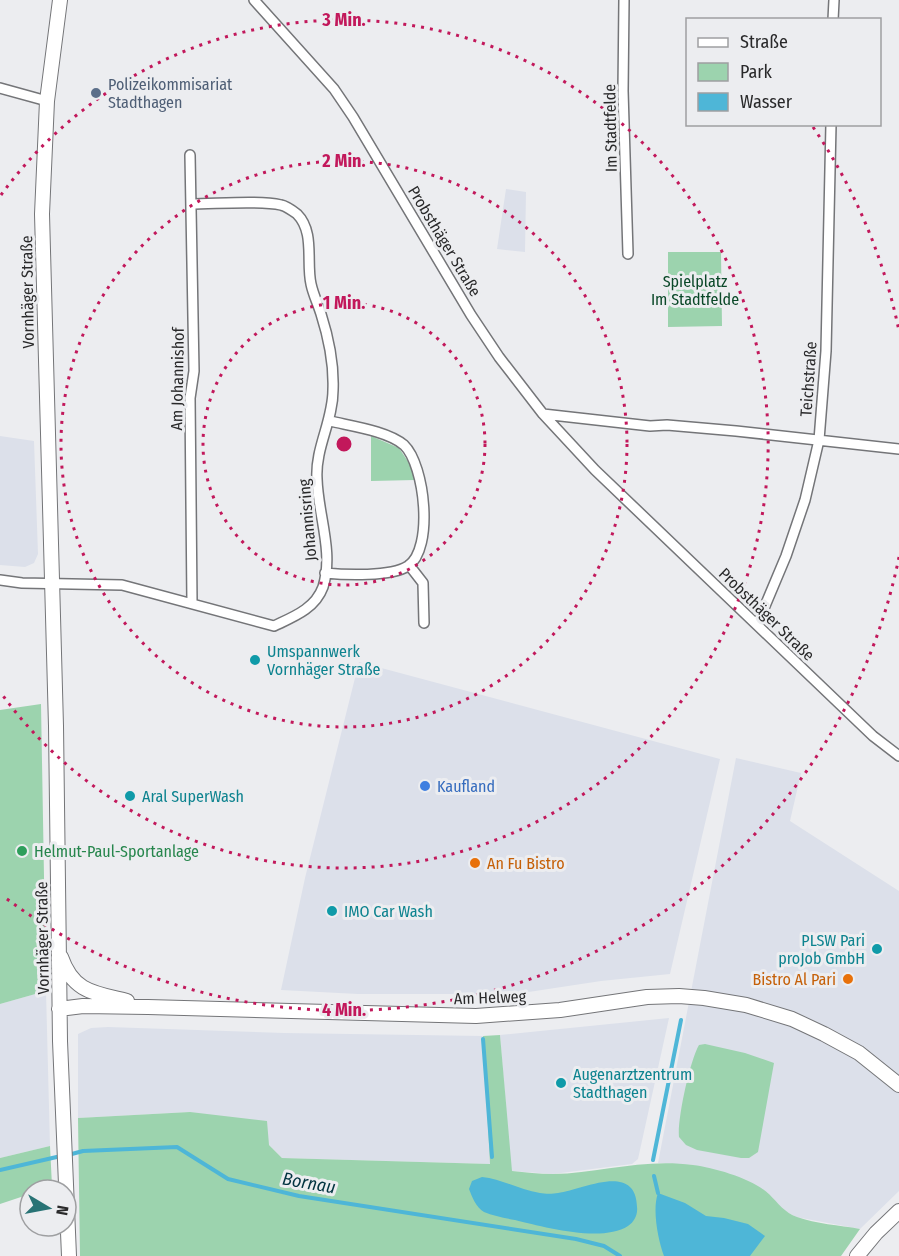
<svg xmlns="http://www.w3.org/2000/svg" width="899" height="1256" viewBox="0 0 899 1256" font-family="'Fira Sans Condensed',sans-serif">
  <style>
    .built { fill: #dce0ea }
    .green { fill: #9cd3ae }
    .water { fill: #4eb6d7 }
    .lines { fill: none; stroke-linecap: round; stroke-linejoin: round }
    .stream { stroke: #4eb6d7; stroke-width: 4 }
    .street-casing { stroke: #747578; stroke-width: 12 }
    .secondary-casing { stroke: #747578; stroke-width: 16 }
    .street { stroke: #fff; stroke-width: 9 }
    .secondary { stroke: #fff; stroke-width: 14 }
    .ring { fill: none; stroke: #c2185b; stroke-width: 3; stroke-dasharray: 3 6 }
    .service-dot { fill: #5c6f8a; stroke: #ecedf0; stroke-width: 2 }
    .culture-dot { fill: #0f9aa8; stroke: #ecedf0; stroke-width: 2 }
    .shop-dot { fill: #3f7fe0; stroke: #ecedf0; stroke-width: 2 }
    .leisure-dot { fill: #2e9e5b; stroke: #ecedf0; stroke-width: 2 }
    .food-dot { fill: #e8710a; stroke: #ecedf0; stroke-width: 2 }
    .labels { text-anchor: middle; stroke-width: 6; stroke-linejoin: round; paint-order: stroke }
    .service-label { font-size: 16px; fill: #4e5e75; stroke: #ecedf0; text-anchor: start }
    .street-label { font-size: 16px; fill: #29292a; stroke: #ecedf0 }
    .park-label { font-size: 16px; fill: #0a4828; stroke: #ecedf0 }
    .culture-label { font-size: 16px; fill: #0d838f; stroke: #ecedf0; text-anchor: start }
    .shop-label { font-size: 16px; fill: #366cbe; stroke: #ecedf0; text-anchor: start }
    .leisure-label { font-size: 16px; fill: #27864d; stroke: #ecedf0; text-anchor: start }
    .food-label { font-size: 16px; fill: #c56008; stroke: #ecedf0; text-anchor: start }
    .water-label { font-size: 18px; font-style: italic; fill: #023441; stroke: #ecedf0 }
    .centre { fill: #c2185b; stroke: #ecedf0; stroke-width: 3 }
    .ring-label { font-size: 18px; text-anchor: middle; font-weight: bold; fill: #c2185b; stroke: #ecedf0; stroke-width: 6; stroke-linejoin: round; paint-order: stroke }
  </style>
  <rect width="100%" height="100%" fill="#ecedf0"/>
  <path class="built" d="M506,189L526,192L525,252L497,249Z
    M0,436L34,441L38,554L34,563L25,567L0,565Z
    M359,662L720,759L670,974L601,981L522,993L490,994H358L281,990L305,878Z
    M736,758L801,773L790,821L899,891V1191L860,1229L796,1217L783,1210L768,1193L693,1165L658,1163Z
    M46,991L50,1146L0,1158V1004Z
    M669,1018L638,1159L632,1164L553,1174L511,1171L500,1035Z
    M108,1027L284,1033L483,1036L490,1164L282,1158L269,1145L190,1112L78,1118V1034L91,1028Z"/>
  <path class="green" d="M668,252H721L722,326L668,327Z
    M371,436L399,448L411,466L415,480L371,481Z
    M41,704L46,991L0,1004V710Z
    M500,1035L512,1171C525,1172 539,1174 553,1174C600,1173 644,1158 693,1165C716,1168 753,1179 769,1194C778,1203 785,1213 797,1217C816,1224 839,1225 860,1229L841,1256H80L78,1118L190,1112L267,1121L269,1145L282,1158L490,1164L483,1036Z
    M705,1044L745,1053L774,1063L758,1152L749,1158H741L697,1150L686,1145L679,1137C677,1120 690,1060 699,1045Z
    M50,1146L52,1186L41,1190H30V1194L0,1204V1158Z"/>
  <path class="water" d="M482,1177C502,1179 520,1190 540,1193C545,1194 553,1194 558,1193C582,1190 636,1161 637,1207C638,1215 634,1222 628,1226C602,1243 543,1227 515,1220C505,1218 493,1216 484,1212C476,1207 472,1197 469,1189L472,1181Z
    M658,1193L685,1203L706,1216L724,1218L748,1224L765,1236L750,1256H664C658,1240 652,1209 658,1193Z"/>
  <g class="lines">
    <path class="stream" d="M483,1039L492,1157
      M68,1155L83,1151L177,1147L228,1179L299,1196L576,1239L604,1246L620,1256
      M653,1160L681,1020
      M0,1170L61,1156
      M654,1176L658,1193"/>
    <defs>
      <path id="street" d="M254,0L334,89L353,117L471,315L499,357L543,414L595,470L873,736L899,756
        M624,0L623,91L628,254
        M833,20L834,0
        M0,88L47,101
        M190,155L194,371L190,398L192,603
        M543,414L650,426L667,425L736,431L899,449
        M409,565L423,583L424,623
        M325,573C345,575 391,577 408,566C434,549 425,465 404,445C388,431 351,426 330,421
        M0,580L22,583L122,585L274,626C293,617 315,609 323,587C334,552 318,515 317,479C315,448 333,421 333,390C334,365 329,339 321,314C318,304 313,294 311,284C306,262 315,232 297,214C293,211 286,206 281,205C259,200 216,204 191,204
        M757,625L786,556L805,500L819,440L826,351L831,124"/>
      <path id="secondary" d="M60,0L47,101L42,214L56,726L60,1041L69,1256
        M61,957C73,992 94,993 127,1001
        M59,1009L83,1006L148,1007L476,1016L560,1010L647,997L679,996L704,998L746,1005L792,1019L824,1034L859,1053L899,1085
        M857,1256L876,1233L899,1211"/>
    </defs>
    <use href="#street" class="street-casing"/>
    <use href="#secondary" class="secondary-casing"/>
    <use href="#street" class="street"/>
    <use href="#secondary" class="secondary"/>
  </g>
  <g class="ring">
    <circle cx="344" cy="444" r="141"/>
    <circle cx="344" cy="444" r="283"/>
    <path d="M1 195A424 424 0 1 1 1 693"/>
    <path d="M899 557A566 566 0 0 1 3 896M813 127A566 566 0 0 1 899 331"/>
  </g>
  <circle class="service-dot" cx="96" cy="93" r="6"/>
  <g class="culture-dot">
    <circle cx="255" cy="660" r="6"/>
    <circle cx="130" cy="796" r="6"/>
    <circle cx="332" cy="911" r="6"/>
    <circle cx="877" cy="949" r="6"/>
    <circle cx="561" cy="1083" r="6"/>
  </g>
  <circle class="shop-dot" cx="425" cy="786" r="6"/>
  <circle class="leisure-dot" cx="22" cy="851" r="6"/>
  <g class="food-dot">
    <circle cx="475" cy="863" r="6"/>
    <circle cx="848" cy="979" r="6"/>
  </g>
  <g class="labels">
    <g class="service-label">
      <text x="108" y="90">Polizeikommisariat<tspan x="108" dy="18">Stadthagen</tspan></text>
    </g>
    <g class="street-label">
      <text transform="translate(610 128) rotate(-91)" y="6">Im Stadtfelde</text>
      <text transform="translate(445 241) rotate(59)" y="6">Probsthäger Straße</text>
      <text transform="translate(27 292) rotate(-91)" y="6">Vornhäger Straße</text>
      <text transform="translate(177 379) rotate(-89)" y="6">Am Johannishof</text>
      <text transform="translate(808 379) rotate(-86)" y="6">Teichstraße</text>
      <text transform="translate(307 520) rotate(-95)" y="6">Johannisring</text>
      <text transform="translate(767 614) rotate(44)" y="6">Probsthäger Straße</text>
      <text transform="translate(42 938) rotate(-91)" y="6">Vornhäger Straße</text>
      <text transform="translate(490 997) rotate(-2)" y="6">Am Helweg</text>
    </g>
    <g class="park-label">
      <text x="695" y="287">Spielplatz<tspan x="695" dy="18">Im Stadtfelde</tspan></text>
    </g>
    <g class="culture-label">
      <text x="267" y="657">Umspannwerk<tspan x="267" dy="18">Vornhäger Straße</tspan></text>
      <text x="142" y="802">Aral SuperWash</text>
      <text x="344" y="917">IMO Car Wash</text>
      <text x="865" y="946" text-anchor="end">PLSW Pari<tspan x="865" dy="18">proJob GmbH</tspan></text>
      <text x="573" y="1080">Augenarztzentrum<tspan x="573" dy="18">Stadthagen</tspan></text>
    </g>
    <g class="shop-label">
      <text x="437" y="792">Kaufland</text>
    </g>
    <g class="leisure-label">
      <text x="34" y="857">Helmut-Paul-Sportanlage</text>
    </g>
    <g class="food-label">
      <text x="487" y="869">An Fu Bistro</text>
      <text x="836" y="985" text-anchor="end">Bistro Al Pari</text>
    </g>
    <g class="water-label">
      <text transform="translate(309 1183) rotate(10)" y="6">Bornau</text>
    </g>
  </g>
  <circle cx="344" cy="444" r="9" class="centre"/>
  <g class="ring-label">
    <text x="344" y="26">3 Min.</text>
    <text x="344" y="167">2 Min.</text>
    <text x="344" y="309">1 Min.</text>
    <text x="344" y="1016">4 Min.</text>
  </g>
  <rect x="686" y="18" width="195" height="108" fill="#ecedf0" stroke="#9e9fa1" stroke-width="1.5"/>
  <rect x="698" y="38" width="30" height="9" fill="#ffffff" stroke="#9e9fa1" stroke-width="1.5"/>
  <text x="740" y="48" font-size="18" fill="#29292a">Straße</text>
  <rect x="698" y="63" width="30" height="18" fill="#9cd3ae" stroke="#9e9fa1" stroke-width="1.5"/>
  <text x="740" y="78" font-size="18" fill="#29292a">Park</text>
  <rect x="698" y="93" width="30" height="18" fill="#4eb6d7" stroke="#9e9fa1" stroke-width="1.5"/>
  <text x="740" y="108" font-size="18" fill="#29292a">Wasser</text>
  <g transform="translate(48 1208) rotate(100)"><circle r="28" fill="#ecedf0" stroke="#9e9fa1" stroke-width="1.5"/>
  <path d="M0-4.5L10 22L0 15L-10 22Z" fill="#287375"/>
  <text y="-9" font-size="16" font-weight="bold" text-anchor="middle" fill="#29292a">N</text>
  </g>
</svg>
